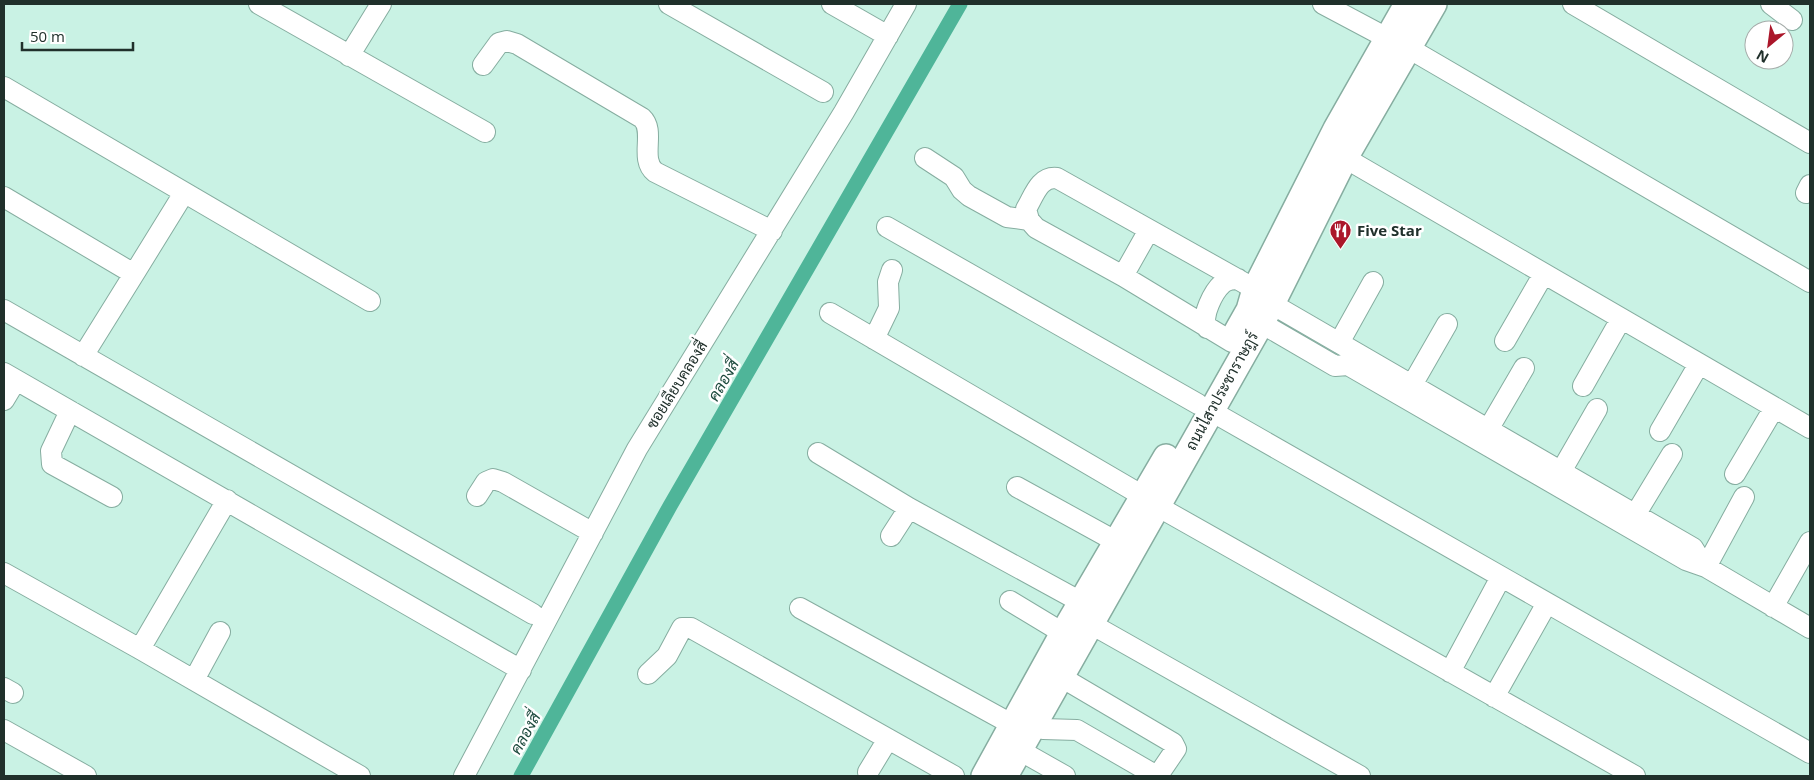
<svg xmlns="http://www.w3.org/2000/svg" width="1814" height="780" viewBox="0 0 1814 780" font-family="'Open Sans',Sarabun,sans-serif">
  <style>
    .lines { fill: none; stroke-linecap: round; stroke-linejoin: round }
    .canal { stroke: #4fb599; stroke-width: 15 }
    .minor-casing { stroke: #86ada0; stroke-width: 22 }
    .major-casing { stroke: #86ada0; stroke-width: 28 }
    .minor { stroke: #fff; stroke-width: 20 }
    .major { stroke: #fff; stroke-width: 25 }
    .labels { text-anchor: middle; stroke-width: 5; stroke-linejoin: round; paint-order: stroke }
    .poi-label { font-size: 15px; font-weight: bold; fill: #20302b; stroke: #fff; text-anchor: start }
    .street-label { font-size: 15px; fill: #20302b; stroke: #fff }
    .water-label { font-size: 16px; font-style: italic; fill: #1e4b3e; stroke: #fff }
  </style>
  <rect width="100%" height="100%" fill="#c9f2e4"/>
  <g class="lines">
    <path class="canal" d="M521,776L670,506L960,4"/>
    <defs>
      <path id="minor" d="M259,4L485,132
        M669,4L823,92
        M832,4L888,36
        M1323,4L1387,38
        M1573,4L1810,143
        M1771,4L1792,20
        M1410,49L1810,282
        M349,56L381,4
        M483,65L499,43L507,41L517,44L642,118C656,131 639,159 655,172L772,231
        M4,87L370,301
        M925,158L954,177L962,190L969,196L1007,217L1029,220
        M1345,158L1810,428
        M1806,193L1810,185
        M4,197L134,274L184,193
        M887,227L1198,404
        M1123,276L1149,230
        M1272,304L1693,548L1704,566
        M4,310L533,614
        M830,313L1143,496
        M1261,323L1335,366L1348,365L1686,560L1706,567L1810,628
        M1207,328C1200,317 1214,291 1222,284C1226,280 1232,279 1238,279
        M874,339L889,308L888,282L892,270
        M1505,341L1543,275
        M1232,342L1123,276L1036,228L1029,220L1026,209C1034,196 1039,176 1057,178L1255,289
        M1339,343L1373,282
        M83,356L134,274
        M4,373L521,670
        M1412,385L1447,324
        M1583,386L1621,319
        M4,400L16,380
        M70,411L51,451L52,464L112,497
        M1211,411L1810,753
        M1660,431L1699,364
        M1482,440L1524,368
        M818,453L909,508L1081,602
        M1735,474L1774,408
        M1555,482L1597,409
        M1017,487L1117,542
        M477,496L486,482L493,479L503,482L593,533
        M1157,506L1635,776
        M1629,525L1672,454
        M891,536L909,508
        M1706,567L1744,497
        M4,573L140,649L360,776
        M1010,601L1063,633
        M1773,607L1810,542
        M800,608L1026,732
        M1091,624L1360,776
        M140,649L227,500
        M1450,672L1501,577
        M648,674L667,656L682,628H691L954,776
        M194,680L220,632
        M4,688L13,693
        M1494,697L1547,603
        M1035,723L1043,729L1077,730L1155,775L1159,774L1176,749L1173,743L1061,677
        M4,730L86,776
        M1019,750L1065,776
        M868,772L888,739
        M464,776L637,449L844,112L906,4"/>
      <path id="major" d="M1236,333L1249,310L1255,289L1336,129L1407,4
        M984,776L1063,633L1166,457
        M1005,776L1272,304L1345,158L1434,4"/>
    </defs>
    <use href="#minor" class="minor-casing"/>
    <use href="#major" class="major-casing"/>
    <use href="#minor" class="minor"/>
    <use href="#major" class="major"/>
  </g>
  <defs>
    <symbol id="restaurant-pin" viewBox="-11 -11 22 30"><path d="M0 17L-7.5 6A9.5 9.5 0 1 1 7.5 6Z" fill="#ab162a" stroke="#fff"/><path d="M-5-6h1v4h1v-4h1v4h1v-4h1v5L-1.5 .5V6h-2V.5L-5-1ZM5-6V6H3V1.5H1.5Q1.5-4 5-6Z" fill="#fff"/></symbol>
  </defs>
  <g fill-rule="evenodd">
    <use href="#restaurant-pin" x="1328" y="218" width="25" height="34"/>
  </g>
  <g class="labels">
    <g class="poi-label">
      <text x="1357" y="236">Five Star</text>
    </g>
    <g class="street-label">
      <text transform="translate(677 385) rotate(-58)" y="5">ซอยเลียบคลองสี่</text>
      <text transform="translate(1222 391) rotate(-61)" y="5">ถนนไสวประชาราษฎร์</text>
    </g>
    <g class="water-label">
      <text transform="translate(723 380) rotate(-60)" y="6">คลองสี่</text>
      <text transform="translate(525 733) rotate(-61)" y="6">คลองสี่</text>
    </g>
  </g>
  <rect width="1814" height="780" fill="none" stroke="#20302b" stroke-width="10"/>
  <g transform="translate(1769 45) rotate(209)"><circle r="24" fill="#ffffff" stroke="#a6acaa"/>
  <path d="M0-4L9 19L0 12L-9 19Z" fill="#ab162a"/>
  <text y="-8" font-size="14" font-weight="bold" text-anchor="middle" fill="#20302b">N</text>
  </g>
  <path d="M22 42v8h111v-8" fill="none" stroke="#20302b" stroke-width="2.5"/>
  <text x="30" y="42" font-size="15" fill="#20302b" stroke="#ffffff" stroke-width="4" paint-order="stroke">50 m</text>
</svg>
